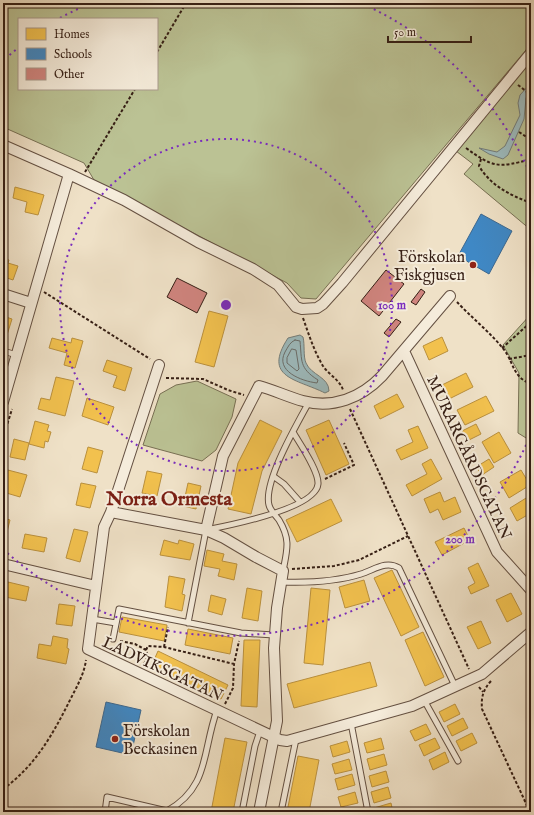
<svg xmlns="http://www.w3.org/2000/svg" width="534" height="815" viewBox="0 0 534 815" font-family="'IM FELL English',serif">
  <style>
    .green { fill: #bbc294; stroke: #787054; fill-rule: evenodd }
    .water { fill: #9dbbbe; stroke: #747d7a }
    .homes { fill: #f2c14e; stroke: #ba903d }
    .schools { fill: #3f88c5; stroke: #3c6890 }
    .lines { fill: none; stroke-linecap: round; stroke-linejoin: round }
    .shore { stroke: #6a6d6a; stroke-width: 1 }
    .building { fill: #cf847e; stroke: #361f15 }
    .lane-casing { stroke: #645042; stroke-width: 7 }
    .street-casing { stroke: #645042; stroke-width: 12 }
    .path { stroke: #361f15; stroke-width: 2; stroke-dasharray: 3 2; stroke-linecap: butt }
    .lane { stroke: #f5ecdb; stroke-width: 5 }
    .street { stroke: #f5ecdb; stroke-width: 10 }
    .ring { fill: none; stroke: #7b2cbf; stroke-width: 2; stroke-dasharray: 2 4 }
    .poi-dot { fill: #8f2418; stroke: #f5ecdb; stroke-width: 1.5 }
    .labels { text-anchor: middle; stroke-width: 4; stroke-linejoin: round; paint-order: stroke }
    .poi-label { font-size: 16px; fill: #361f15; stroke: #f5ecdb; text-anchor: end }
    .street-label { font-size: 16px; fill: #361f15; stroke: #f5ecdb }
    .district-label { font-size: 20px; font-weight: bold; fill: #7a1f14; stroke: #f5ecdb }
    .centre { fill: #7b2cbf; stroke: #f5ecdb; stroke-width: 2 }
    .ring-label { font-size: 12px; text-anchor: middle; font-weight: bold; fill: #7b2cbf; stroke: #f5ecdb; stroke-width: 4; stroke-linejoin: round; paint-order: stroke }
  </style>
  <rect width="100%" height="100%" fill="#efe1c7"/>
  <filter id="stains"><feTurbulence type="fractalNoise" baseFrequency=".005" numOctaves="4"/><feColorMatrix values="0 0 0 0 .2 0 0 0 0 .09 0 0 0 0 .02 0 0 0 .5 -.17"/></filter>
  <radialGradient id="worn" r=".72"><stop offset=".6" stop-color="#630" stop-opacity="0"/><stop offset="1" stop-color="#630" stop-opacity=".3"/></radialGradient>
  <path class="green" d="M3,3H531V44L316,299L301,298L287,283L94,180L84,163L3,127ZM19,19H157V89H19Z
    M531,60V230L464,174L473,164L456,151Z
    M531,314V441L518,433L519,373L503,345Z
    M197,381L236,399L232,417L216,450L202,461L143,445L160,394L176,385Z"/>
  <path class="water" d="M531,83V90L526,98L524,119L508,155L503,159L489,154L479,148L497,152L505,146L520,115L518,103L520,95Z
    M300,335L303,337C305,345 303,356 306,363C311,375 329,377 329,391L325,393C297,379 262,378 288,338Z"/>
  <path class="homes" d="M15,187L44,195L38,215L25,212L27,202L13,198Z
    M3,259L9,260L8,263L18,266L13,280L4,277Z
    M209,311L228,316L214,367L195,362Z
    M3,316L12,319L7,335L3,334Z
    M442,337L448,351L429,360L423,346Z
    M52,338L71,343L72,338L83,341L75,368L64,365L67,353L49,348Z
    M107,360L132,368L125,391L113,387L117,376L103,371Z
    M466,373L473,387L449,399L442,385Z
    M56,377L74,381L65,416L38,409L41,398L50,400Z
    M397,394L404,407L380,419L374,406Z
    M486,396L494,411L465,425L457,410Z
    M87,398L114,407L108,425L82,416Z
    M260,420L282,431L262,471L251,514L228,509L238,463Z
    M329,420L349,464L326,475L306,430Z
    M35,421L49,425L47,431L51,432L48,442L45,441L44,448L29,444Z
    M476,424L481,434L467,441L462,431Z
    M418,426L428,448L401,460L396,450L413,442L408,430Z
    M499,432L511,453L494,463L482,442Z
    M14,439L29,443L25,460L10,457Z
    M88,447L103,451L97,473L82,469Z
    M431,459L442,479L412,496L406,485L427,474L422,464Z
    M489,459L494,467L482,475L476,467Z
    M4,469L27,475L20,497L3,492Z
    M521,470L530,485L509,498L500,482Z
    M147,471L162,474L157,496L142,493Z
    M81,483L96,486L90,508L76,505Z
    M188,483L201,486L196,509L183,506Z
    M440,492L444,502L455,497L461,512L443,520L438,509L430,513L424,499Z
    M531,495V513L517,521L510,508Z
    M331,499L342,521L297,542L286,520Z
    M3,510L6,511L4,518L10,520L7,532L3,531Z
    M464,528L470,540L442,555L435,542Z
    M74,529L88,532L80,562L66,558Z
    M25,534L47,538L44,552L22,548Z
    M164,540L178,544L179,540L194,544L190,560L160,555Z
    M207,550L224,554L222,561L237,564L234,580L218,576L220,569L204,566Z
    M478,563L489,586L471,594L468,587L475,583L468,568Z
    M392,570L419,627L401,636L374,578Z
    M169,576L185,579L182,594L185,595L182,611L165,607Z
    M364,580L370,601L345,608L339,587Z
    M8,582L29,587L26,601L5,597Z
    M247,588L262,591L258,621L242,618Z
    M311,588L330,590L323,665L304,663Z
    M511,593L522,614L507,622L496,600Z
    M211,595L226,599L222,615L208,611Z
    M59,604L75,606L72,626L56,624Z
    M122,617L167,625L164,641L119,632Z
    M481,621L491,643L478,649L467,627Z
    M188,629L233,638L230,654L185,645Z
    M423,632L444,677L425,686L405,640Z
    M53,636L68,639L67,648L69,649L66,664L37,658L39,644L51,646Z
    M244,640H260L257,707L241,706Z
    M158,651L228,685L221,699L151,667Z
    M370,662L377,686L294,708L287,684Z
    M455,704L460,714L444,722L439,712Z
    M463,718L468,728L452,736L447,726Z
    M426,724L431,734L415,741L410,731Z
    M472,733L477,743L461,751L456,741Z
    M225,738L247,742L233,812H211Z
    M381,738L384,749L367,753L364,743Z
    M435,738L440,748L424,756L419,745Z
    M347,741L350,752L333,757L330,746Z
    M445,752L449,762L433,770L429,760Z
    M384,754L387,765L370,770L367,759Z
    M298,756L319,760L309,812H287Z
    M349,759L352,770L335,774L332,764Z
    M386,771L389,782L372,787L369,776Z
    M352,774L355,785L338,790L335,779Z
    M388,787L391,798L374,803L371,792Z
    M355,792L358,803L341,807L338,797Z
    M391,803L393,812H375L374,808Z"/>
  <path class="schools" d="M481,214L512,231L489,274L458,256Z
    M106,702L141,710L131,755L96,747Z"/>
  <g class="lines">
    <path class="shore" d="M295,340L300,341C302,361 299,368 318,380L317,383C301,381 275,371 285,352C288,347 290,342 295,340Z
      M292,349L296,350L299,369L297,371L287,363V358Z"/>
  </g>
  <path class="building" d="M386,270L404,284L379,316L361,301Z
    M177,278L207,293L197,313L167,297Z
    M421,289L425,292L416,305L411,302Z
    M396,319L401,322L389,337L384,333Z"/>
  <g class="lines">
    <defs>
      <path id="lane" d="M3,351L17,355
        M273,476L284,484L300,502
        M283,571C287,550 291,540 279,520C276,516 270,510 269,505C263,482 297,424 309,402
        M281,582C308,583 335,582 361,574C374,570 386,560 399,568L455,686
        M92,619L116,623
        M188,623L206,530C226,526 316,509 318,484C319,471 300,444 293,432
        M113,639L119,609L241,633L274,635
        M424,700L458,761
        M351,723L368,812
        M105,812L107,797L167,811C210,787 202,751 217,710
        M242,812L255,746L260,731
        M281,812L296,739"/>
      <path id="street" d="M3,145L69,174L124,200L198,242L253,269L278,285L296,307L302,309L317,308L323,304L342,283L531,53
        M3,294L31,303
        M404,351L497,552L531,590
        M159,365L111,512L104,527L88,649L280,740L287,741L412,706L482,674L531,632
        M3,402L69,174
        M111,512L206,530L224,538L256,557L283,571L277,608L274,648L277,721L259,812
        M206,530L223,456L259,386C274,390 288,397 303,401C333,409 361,398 382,376L450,296
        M3,564L96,586"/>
    </defs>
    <use href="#lane" class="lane-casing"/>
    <use href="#street" class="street-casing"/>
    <path class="path" d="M157,52L186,3
      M518,85L531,95
      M519,132L531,140
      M466,148C493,168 499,168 531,159
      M481,159L479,166C491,186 510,195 531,203
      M85,172L135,89
      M44,292L150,359
      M457,302C470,316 494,336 505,351C514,364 513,377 531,384
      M303,318C309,335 314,351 323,366C329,375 340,380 343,390
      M502,348L531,322
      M509,359L531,355
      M166,378L203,379L228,390L244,395
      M350,409L469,669
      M3,438L12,409
      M325,479L354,465L344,443
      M292,569L334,566L359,560L408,536
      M120,641L135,644L146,650L148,656L144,664
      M164,647L168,627
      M146,650L148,646L164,647L234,664
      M491,681C483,690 481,697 482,709L530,812
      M479,687L483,692
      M225,704L233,688L234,664L239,641
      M3,789C34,767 52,736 69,702C76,688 84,675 86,660"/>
    <use href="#lane" class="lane"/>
    <use href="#street" class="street"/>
  </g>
  <g class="ring">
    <circle cx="226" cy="305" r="166"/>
    <path d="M531 434A331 331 0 0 1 5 551M5 59A331 331 0 0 1 18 48M60 18A331 331 0 0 1 89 4M363 4A331 331 0 0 1 531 176"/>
  </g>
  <g class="poi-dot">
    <circle cx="473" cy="265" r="4"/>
    <circle cx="115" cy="739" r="4"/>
  </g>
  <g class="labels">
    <g class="poi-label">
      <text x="465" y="262">Förskolan<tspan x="465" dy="18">Fiskgjusen</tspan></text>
      <text x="123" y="736" text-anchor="start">Förskolan<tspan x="123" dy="18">Beckasinen</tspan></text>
    </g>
    <g class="street-label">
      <text transform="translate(470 457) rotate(65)" y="6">MURARGÅRDSGATAN</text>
      <text transform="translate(163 668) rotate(25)" y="6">LADVIKSGATAN</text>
    </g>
    <g class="district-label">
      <text x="169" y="505">Norra Ormesta</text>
    </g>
  </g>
  <circle cx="226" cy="305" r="6" class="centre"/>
  <g class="ring-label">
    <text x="392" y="309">100 m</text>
    <text x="460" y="543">200 m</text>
  </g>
  <rect width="534" height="815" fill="none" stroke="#efe1c7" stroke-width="16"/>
  <rect x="4" y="4" width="526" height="807" fill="none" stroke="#361f15" stroke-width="2"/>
  <rect x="8" y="8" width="518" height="799" fill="none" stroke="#361f15"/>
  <rect x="18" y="18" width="140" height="72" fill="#f5ecdb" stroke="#a99a8c"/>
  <rect x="26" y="28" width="20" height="12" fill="#f2c14e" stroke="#a99a8c"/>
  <text x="54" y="38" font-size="12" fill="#361f15">Homes</text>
  <rect x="26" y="48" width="20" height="12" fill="#3f88c5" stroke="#a99a8c"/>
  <text x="54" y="58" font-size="12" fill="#361f15">Schools</text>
  <rect x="26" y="68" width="20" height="12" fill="#cf847e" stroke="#a99a8c"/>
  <text x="54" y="78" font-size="12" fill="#361f15">Other</text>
  <path d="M388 36v6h83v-6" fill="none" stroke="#361f15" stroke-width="2"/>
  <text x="394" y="36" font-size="12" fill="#361f15" stroke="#f5ecdb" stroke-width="3" paint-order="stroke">50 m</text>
  <rect width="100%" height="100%" filter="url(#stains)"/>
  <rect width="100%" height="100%" fill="url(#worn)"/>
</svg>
